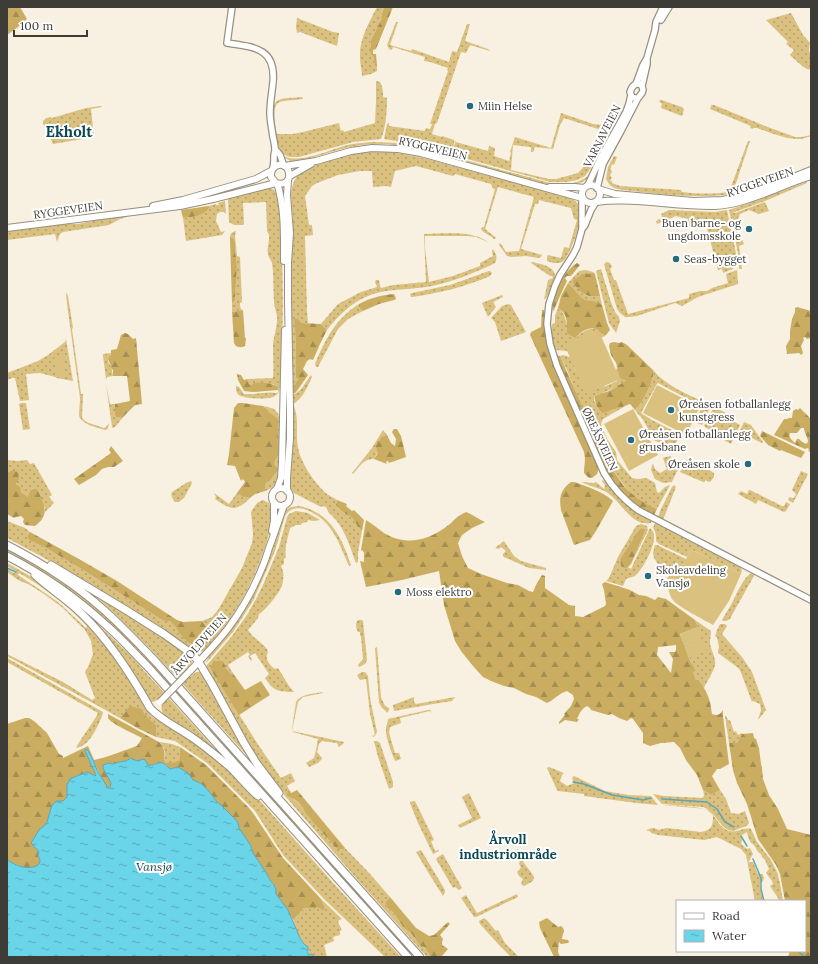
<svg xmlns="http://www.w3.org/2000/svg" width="818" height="964" viewBox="0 0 818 964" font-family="Lora,serif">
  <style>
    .grass { fill: url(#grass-dots); fill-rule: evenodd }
    .forest { fill: url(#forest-firs); fill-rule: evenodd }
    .garden { fill: #dac180 }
    .water { fill: url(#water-ripples); stroke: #5da6b3 }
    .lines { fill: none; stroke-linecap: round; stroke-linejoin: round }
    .stream { stroke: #5da6b3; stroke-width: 1.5 }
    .secondary-casing { stroke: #969081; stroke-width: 8 }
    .primary-casing { stroke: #969081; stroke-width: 8 }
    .highway-casing { stroke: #969081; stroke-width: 9 }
    .secondary { stroke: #fff; stroke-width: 5.5 }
    .primary { stroke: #fff; stroke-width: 6 }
    .highway { stroke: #fff; stroke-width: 7 }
    .primary-bridge-casing { stroke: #969081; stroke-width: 8; stroke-linecap: butt }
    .primary-bridge { stroke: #fff; stroke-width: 6 }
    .poi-dot { fill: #246c79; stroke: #fff; stroke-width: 1.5 }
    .labels { text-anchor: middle; stroke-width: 4; stroke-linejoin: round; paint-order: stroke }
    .poi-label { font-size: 11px; fill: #3e3c36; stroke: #fff; text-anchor: start }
    .street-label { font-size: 11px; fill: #3e3c36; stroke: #fff }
    .water-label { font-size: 12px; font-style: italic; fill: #1a4a53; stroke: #fff }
    .quarter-label { font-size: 13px; font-weight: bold; fill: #0c4953; stroke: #fff }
    .district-label { font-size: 15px; font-weight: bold; fill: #0c4953; stroke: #fff }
  </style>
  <defs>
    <pattern id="grass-dots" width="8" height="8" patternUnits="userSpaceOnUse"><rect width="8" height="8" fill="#dac180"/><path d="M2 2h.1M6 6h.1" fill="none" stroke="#b29e6a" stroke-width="1.8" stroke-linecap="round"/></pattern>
    <pattern id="forest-firs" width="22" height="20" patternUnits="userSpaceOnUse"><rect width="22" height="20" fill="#caad61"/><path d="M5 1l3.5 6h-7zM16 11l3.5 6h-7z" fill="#a58e51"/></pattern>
    <pattern id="water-ripples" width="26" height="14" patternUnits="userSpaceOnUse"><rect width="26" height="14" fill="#6ad4e8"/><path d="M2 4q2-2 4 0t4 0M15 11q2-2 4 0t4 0" fill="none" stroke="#59adbd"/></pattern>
  </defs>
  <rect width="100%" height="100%" fill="#f8f1e1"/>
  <path class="grass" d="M377,7H384L381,16L382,18L371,40L370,49L373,56L375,66H377V71L371,74L362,76C362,70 360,64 360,58C359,39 369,23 377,7Z
    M791,13L803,35L810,43C809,47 808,51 811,54V69C810,69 808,70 807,69C804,68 793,58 790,55L794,50L786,44L788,42L766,20Z
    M297,18L333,32L339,33L337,46L300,32L297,33L296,27Z
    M396,22H398L390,45L411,51L412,49L449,62L452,51L457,52L467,24H470L465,41L488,49L490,51L470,45L466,53L461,52L437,123L435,124L432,134L442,137V136L454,140C455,144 452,151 449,154L419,145L384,139L387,124L389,123V126L425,131L426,128L430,129L432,124H430L448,71L447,70L448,68L430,62L424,61L425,57L393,47L392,50L389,49L387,45Z
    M376,81L380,82C383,87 383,92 383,97L387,98C387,110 386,128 381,139L353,142L299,157C293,157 286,158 282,152H281C277,143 267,107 277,101C283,97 296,98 302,97L303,99C297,100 282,100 278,103C272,107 275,128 277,134H293L303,132L339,123L341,131L343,130L344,132L375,123L376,101Z
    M660,100H661L682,107L684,109L682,116L661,108L662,103L659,102Z
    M712,104V105H714L765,126L795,137H802L811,135V136C807,137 803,139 798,139C786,139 769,132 757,128H753V129L750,128L751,126L710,109Z
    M101,106L102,107L91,109L94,137L53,144L43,124V121C46,118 48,117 51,117L52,118L86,108Z
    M561,113L593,124L602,125V126L598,129L564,118L560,125L553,149L535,147L533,152H531V147L513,145L511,170L549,179H556L578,173L587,163L590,164L606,135L604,131L606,127H608L610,131L609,135L595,162L585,176L577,180L566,182H550L453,155L452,153L456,140V142L488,151L489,146L495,148L494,156L509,161L511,153L510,152L515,137L551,148Z
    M748,141H750L733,192L743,189V190C721,202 650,193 624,190C615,189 610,187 606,179L608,167L614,156L617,157L614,165L612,164L610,170L612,171L610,176L612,177L610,181H612V183L620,186L681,190L682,192C699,194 712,194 729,192Z
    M372,142L398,143L421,148L550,183C560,185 574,185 583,179C586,178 589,175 591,172L592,173C581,191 553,186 535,182L410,148L388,144H370L349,147L300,161H290L283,156C301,164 326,151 344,146C353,143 363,143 372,142Z
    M379,151L392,152L424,158L565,196C570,198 575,199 578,204C581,209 581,217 580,222C578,230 569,258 562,262C557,264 552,263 547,261V257L548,255L561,258L564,247L569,248L577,220L574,219L571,208L539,200L538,204H535L521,249L542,255L541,257L539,258L526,256L511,257L507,256L505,253L499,245L500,243L501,244L506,252L519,251L534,197L498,187L485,229L495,237L496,238L494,239C491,235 484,234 481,229L482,227H484L495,189L492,188V186L491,184L455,174L453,176L416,166L395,171L391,187L386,186L373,187L372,171H360L338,175L317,183L312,186L305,196L309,225H312L313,235L305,236L307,312L308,323H302L298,319L296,330V378L298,379L292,388C291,352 290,315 290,278C290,260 292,242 293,223C293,209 287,192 296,178C305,165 347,155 363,152C368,151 374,151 379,151Z
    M806,182L807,183L765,201L732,213H735L765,202L769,211L759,214L749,210L740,214L736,224L744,244L739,246L742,269H739V258L729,210L758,200Z
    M262,188C274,187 276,190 279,201C282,247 284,293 282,339C282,355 282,372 280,388C279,392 278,394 275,396C269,400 245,399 239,395C236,393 236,390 236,386L239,387L244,394C255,395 266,391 277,393L278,392L279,387C273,383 265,383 259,383C255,383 253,385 248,384L247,379L273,378C274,367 273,357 273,347C273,337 278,326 277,316C276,311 274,306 274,301C273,288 274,275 272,263C271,260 269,258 268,255C266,246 272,238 267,231L266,202L243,203L244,224L243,225H234L229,222L228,198Z
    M225,201L226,214L224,212H220L217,214L216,221L221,232L225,231L222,235L186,241L183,218L190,217L209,208V206L216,204V205H219L218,203Z
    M669,210L715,212L727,210L737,258V263L733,269L723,273L722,269L718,270L705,221L697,224V223L693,225L692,224L689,226L688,219L676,216L657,224L656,221L661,218L662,216L661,214Z
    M136,214L120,219L109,225L63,232L60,234L57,242L55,234L7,240V231L64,224H78L118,216Z
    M236,231L235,236L237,256L240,257L242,302L240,303C240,306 240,308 242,310L232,312V302H234L235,300L237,267L235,249V242L231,239H230C230,234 231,232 236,231Z
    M424,234C444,234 471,230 488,242L476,237L467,236H425V248L429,282L453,276L480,266V263L493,256L492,251L493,249C496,254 498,257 495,263C475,273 454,281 432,286C417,289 402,289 386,291C360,295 343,310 327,330L321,324L338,304L361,292L377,287L375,282L376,280H379L380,286L381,288L393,285L426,282Z
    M532,262C546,265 561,268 553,286C550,290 548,296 544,300L548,280L553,278L552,276H550L531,263Z
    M607,262L610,263L612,267L610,269L614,280H616L628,314L689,298V294L700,291H707L712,288L728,283L726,274L737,270L738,284L698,297L682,306L675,303L637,316L629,317H625L620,313L617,309L604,264Z
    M601,269L611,302L615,312L619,317L620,321L616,333L609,323L596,271Z
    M586,270L593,272L595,274H582L575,279C580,294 583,298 600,296L602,305C597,301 590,302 584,299C577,296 574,288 568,283L579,271Z
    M489,271H490L492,273L490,276C465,287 439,293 412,297H411L410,294L412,293L450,285Z
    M66,292L68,296L73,328L72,329L81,394H83L82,418L86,422L104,428L106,427L109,423L108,428L106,430C98,428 80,424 79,415C79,409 80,404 80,398L67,304Z
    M502,295L503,297L493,302L496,307L488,317L482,303Z
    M359,304V308L363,311L348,319L338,329L318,367H316L315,364C325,340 336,318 359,304Z
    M508,304L511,305L526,332L501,341L495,322L491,318L502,306Z
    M558,308C569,316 564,329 574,337C577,335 580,334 583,332C593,327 596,327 604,335H606L605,336L568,351L555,350C551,341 551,334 552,324L555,323V316Z
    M66,339L73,381L57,378L55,377L40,373L26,374L29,400L20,401L15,378H12L7,380V373L38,361L48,355L65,342Z
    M111,353L108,362C112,366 112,371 113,376L107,377L106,379L103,356V354Z
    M563,355L573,358L575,370L598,387L606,386L617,381L616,371L617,367L621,378L626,381V382L601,394L595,396L594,401L601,412L613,410L619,407L629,404L603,419L601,424L607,439L616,452L617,460L632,478L637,479L646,478L650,480L655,483L657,492L659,493L665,487L670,485L657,509L644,503L630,493L623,484L605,459L588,423L567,370L560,356Z
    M653,370C667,387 688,394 707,404L710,408L702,425L697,423L698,421L696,419L702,407L701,406L658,383L657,384L641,413L652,420L676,432L673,437L677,439V441L671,450L664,443L655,441L653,438L652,435L649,432L646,425L642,418L638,414L635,410C643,402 655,380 653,370Z
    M311,375L312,377C308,386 302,400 293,404C300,418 295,433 298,447C300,462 315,484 327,494C330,496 334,498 337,500L336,505L341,511L350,516L353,519L358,527L362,531L358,553V562L356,563C349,544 344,525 328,512V511L326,507L322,506L321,507L294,493L290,487L292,395C302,392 305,382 311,375Z
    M106,384L110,404H115V415L116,417H123L116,426L113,428L112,427Z
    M21,403H26L30,429L23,430L19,404Z
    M263,406C268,407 274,408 277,412C284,421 279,470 278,482C274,486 269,490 265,491L266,483L271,480L275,474L276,466L273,463L275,459L270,413L267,409Z
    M716,408L726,413L725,417L740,425L731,444L717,436L716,435H713L711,431L704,426L713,409Z
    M744,422L751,425L763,442L762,443L741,433L740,435L738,434Z
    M383,430L387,435L383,436C380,443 378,454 374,459C364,458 359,467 353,474L352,473L372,448Z
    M670,456L679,467L672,482L663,483L655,479L651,470L652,465L653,464L655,469L660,473L667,469L663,458Z
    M689,458L714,473V477L711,481L709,482L705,480V482H703L680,472L687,459Z
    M7,460L17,461L27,460L30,464L34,463L52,495L49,497L54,503L45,512V507L30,494L27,499C17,490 16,483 12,470L7,473Z
    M801,471L808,474L793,503L788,500L789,497L792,498H794L796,494L792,490Z
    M603,480C610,484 614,493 620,499C629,508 640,515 651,521V523C632,527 621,502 608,493C600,488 590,486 581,482L594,483L596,482L604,489L605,485L602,481Z
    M191,481L192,483L184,498L179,502H175C173,499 170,496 172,492L186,483Z
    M674,485L676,487L663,520L657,517L659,515L660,511L672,487Z
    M749,490H750L782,506H784L786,502L790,504L786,511L784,512L758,500L756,504L738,494L741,491L747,494Z
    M214,493L229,504L237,493L243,497L250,498C236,512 231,510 215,499L216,497Z
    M263,500L269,503C280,526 249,590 235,611C229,621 221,631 213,640C210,644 207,648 203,651C199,653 195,652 191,650L89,584L37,554L7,538V521L25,528L30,532L27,537L29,540L46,548L83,570L162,620C177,622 174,627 182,636C186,641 192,644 197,648L211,631L206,627L202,621L212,617L218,610L242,568L252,543L253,534L251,512L257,503Z
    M299,506C330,512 342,538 351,565L349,566C338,541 332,519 304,509C296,507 289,509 285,516L275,551L253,601L233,632L206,663C209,654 216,648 222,641C231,631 239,620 246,608C265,577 274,545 284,511L291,507Z
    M296,511L308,513L320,520L314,521L308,520L307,522L302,523L301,525H296L290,528C288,538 284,547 286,557L284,559V564L281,566C284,571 284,579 282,585C281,591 265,611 259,614L258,618L248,630C253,638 262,643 267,649C269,653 266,655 267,659C268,663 272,667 275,669L278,668L289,686L294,692C279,692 273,691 265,678L269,674L255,653L250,656L252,660L251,661L248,656L250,655L248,652L228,665L232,672L231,674L224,665L211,670L259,746L281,778L291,773L295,781L287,786L290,791H288C292,801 302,802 305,813L336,848L344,850L345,848L370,874L390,897L386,901V904L387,908L393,912L404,928L411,933L420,946L424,947L431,957H427L357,879L267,775L255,757L207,670L206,667L207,665L232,636L247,615L256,599L263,585L279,547L287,517L289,514Z
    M655,523L740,567L742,570L741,574L692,550L690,551L687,557L659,544L656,541C656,535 656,532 653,528Z
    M641,524L647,526L648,530L631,564L646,529L641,528L636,533L633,539L620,559L621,562L625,569L628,567L631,569L650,528C653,531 654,533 654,537C655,546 642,571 635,576C632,577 628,578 626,579L623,586L606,581L609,578L618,557L636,526Z
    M504,541L514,556L521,561L546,568V570L529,568L504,557L503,556V554L506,551L501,547L499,549L495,548Z
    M655,545H657L686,559V562L681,572L671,573L670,574L663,572L654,558L653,553Z
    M7,549C33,562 59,578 82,596C103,613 122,631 141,650L399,938L397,940L128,641C92,606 53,574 7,552Z
    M7,563L37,580L62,598L83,620L113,655L136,688L145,707L152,717L181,732L227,768L253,793L335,885L401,957H385L324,899L283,855L255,811L207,763L175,741L156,737V725L145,715L142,709L127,710L120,718L7,656V654L63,682L92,700L95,698L85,672L88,667L93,654L91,641L85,630L63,608L44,594L30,585L18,580L7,572V569L14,573L16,571L7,566ZM19,573C44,587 67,605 87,626L86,628L59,603L48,595L18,575Z
    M752,573L755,574L732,615L730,619L726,621H723L722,620C725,614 729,609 732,603C737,594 743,577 752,573Z
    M93,592L177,645L191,659L192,663L185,672L190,677L196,672H201L250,757L249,758C229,735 208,713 188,690C157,656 127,623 92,593Z
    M86,613L130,655L224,759L168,719C164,715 160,711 162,706L157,700L153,702H150Z
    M358,620H362L363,621L367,660L365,664L359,667L358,665L363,659L361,636H360V632H358C356,628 355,623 358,620Z
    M695,620L711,631C711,635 710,639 710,643C711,651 716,657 715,665C714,671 707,681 704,688L699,680H696L693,672L692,664L684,646V645L698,627Z
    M720,624H725L727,626L722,634L742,657L752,672L766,710L758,720L761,710L760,704L753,701L752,702L740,670L737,667L718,653V651L719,647L717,637H715L717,630Z
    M377,647L381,697L385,706L389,708V710L387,713C385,709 381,709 379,702L375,648Z
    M7,658L103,712C102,719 92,739 85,744C83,746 79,747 76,748C82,736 92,725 98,713L7,662Z
    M362,672H365L368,676L370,698L377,732L375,736L373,737L372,736L375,735L370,714L366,679L360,680L357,675Z
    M322,692L323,693L303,697L298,702L292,731L344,742L343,744L339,747L337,743L322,741L319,744L317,752L322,758V759L318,763L309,767L306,763L314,758L316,750L318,739L293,732C292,731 292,731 292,729L296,702C300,694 314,694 322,692Z
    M414,697V702L416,704L455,697L452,701L427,705L394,711L393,705Z
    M428,710H430L432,713L430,711L400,718L401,723L390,727L389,733L395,753H399L401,759L395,761C392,754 385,736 386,729C386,725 388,722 388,719Z
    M725,716H726L728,720H730L734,732L736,731L738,735L742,733V734L737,743H729Z
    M374,741H377L380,743L393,782V787L389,789L378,757Z
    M159,742L172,744L180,747L179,763H165C165,754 166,748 159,742Z
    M549,767L564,773L562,775L560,781L567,786L574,783L572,778L574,776L605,791L628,795L651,796L658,805C633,803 609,799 584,796V794L558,791L557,790L547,768Z
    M703,790L711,795L720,790L726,799L731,813L738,814L745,811L749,823C747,827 743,827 738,829C738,829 733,831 732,831C720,830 716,811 703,807L662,804L653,794L664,796L703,798L704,795Z
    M469,793L481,818L460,828L458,825L472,818L462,797Z
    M414,801H415L434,840L431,841L435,851L439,850V851L433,854L418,823L410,803V802Z
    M663,805C671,805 705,807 710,811C717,818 719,828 729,831C737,833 743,827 751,829L757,842L771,860L777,872L780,883L783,901H780L770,886L773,884L772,881L766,873L769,869L765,860L762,857L761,854L758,852L754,845L751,843L748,837L747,832L742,835L741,836L742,840L741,844L747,849L750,848L753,854L748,863L751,862H753L758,874H762L764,877L763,881L760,883V887L763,901H755L746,855L741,849L717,837L704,840L658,835L651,833V832L649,831H647V830C651,828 654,827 658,830L667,828L701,832C712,830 713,826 713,815L706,809Z
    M421,850L445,890V892L443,896L431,877L416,852Z
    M517,851L519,853C522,863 529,868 534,877L533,881L524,886L521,884L523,879L519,876L517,872L520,869L521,867L519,864L520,860L517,856L514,858L512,853Z
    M443,854L462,888L459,890L455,887L453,888L436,859L438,857Z
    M517,894L518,897L476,917H474L461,898L466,895L477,913Z
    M321,899L342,919L339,920L338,922L342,930L340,931V935L333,937L334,941L324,945L327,957H314L313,955L311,954L308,955L309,951L299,936L293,920L304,908L316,909L317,907L325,908Z
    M484,918C489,921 492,927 496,931L498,930L505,943L519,957H511L499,945L480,924L479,921Z"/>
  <path class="forest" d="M7,7H20L27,19L18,27L7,35Z
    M384,7H393L376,49L373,50V54H376L377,66H375L373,56L371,54L370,49L371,40L382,18L381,17Z
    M209,206V208C204,216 191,217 183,218L181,210Z
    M233,238L235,242V249L237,267L235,300L234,302H232L230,239Z
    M577,263L580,265L571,276H567L565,278L567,281L560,296L553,312C550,296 563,272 577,263Z
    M590,273L595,274L600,296C585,298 580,293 572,281L582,274H589Z
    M568,283C574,288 578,296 584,299C590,302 597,300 602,305L607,323L610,330L606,335H604C601,333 599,331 596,329C589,326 579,333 575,338L567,333C567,322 568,314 558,308L561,296Z
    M394,294L395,296L396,299L394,300L379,304L363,311C359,309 359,307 359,304C370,298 381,295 394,294Z
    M797,307L811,311V338L807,339L805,337L803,338L804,340L801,346L803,353L801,355L799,353L787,354L786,346L790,339V331L792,319L795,312V308Z
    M243,310L245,338H246L245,346C241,348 236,348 234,343L232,312Z
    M542,310H544L546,340L549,351L599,468L597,474L592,478H589L584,473C584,464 586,461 584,452L530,335L531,332L541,327Z
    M294,319H298L302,323L321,324L327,330L320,344L313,360L310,359L307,361L303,369L308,375L297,391L295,393H292V388L298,379L296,378V339Z
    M125,333L128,334L133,339L136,338L142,404L135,405L123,417H116L115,415V404L130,401L127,376H113V370L111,368V366L108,359L111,354V350L117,349L121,335Z
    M614,342L619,343L622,342L627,345L653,370C655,380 643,402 635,410L630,404L603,413C598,410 594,402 595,396L609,391L626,381L620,378L616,363L611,355L609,346L610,343Z
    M555,355L560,356L586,415C593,438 605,459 619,479C622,484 626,489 631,493C639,500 648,505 657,509L654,515C633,506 619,491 606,472Z
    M237,374L241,375L244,380L247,379L249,384C254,385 250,384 255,383C262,382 273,383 279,387L278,390L253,392L244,391L238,380Z
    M238,403H243L263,406L267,409L270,413L278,419V454L274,463L277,468V471L271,480L266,483L265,491L255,494L250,498L243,497L237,493L245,482L243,479L241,481L235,466L227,465L229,454L234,408Z
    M800,408L811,419V452L808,451L809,450L808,448L805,449L774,435L784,419H787L789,418H792L793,411L796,409L798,410ZM801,428H804C804,433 808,437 808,442L806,444L801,441L799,439H797L795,443C792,440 788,437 790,433H797Z
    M394,429H397L401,436L406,457L389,463L388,461L386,462L387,464L374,459C378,454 379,451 375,446L383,436L387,435L391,443L395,446L396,439L392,432Z
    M762,431L805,452L801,458L781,450L780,451L768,445L760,436Z
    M111,446L123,461L114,467H108L102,469L96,475L79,485L74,479L111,453L109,450Z
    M12,470L18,472L19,479L16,484L20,487L21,493L25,495L27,498L31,490L37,489C44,504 51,514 35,526L25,525L23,522L24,519L21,516L16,517L14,518L7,514V473Z
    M571,482H574C588,487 602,491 613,501L596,531L590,540L574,545L561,510C559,498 560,490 571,482Z
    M337,500L347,504L346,506L352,511L354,510L364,520L362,531L358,527L353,519L350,516L341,511L336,505Z
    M466,512C472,514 478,519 485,522L472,528L462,535L458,543L462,556L468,568L481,574L507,583L518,585L529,591L533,592L537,583L542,575L545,576V588L569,605L575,606V616L583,617L605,606L606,604L604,590L602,584L605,582L630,590L639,595L646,596L655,600L658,597L666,599L695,620L698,627L680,634L689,658L695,670L693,672L696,680H699C708,694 710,698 712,714C717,716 720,715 723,710V716L729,764L720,769H717L712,776L720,790L711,795L703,790L697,775L686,760L680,748L674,742L661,743L650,746L643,743V733L633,719L631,718L627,721L619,718L612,714L608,715L591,710L590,708L587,706C582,708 579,714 577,719H579L577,722L565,720L559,724V722L565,715L564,714L571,706L574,699L573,695L567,691C559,693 554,700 547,703L536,697L526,694L514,688L504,686L491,681L483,677L473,666L461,651L455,641L444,605L439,571L402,580L366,587L360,561L364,562V552L361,550L366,520C373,524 378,529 384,533C406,546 426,541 446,527C449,525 452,522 455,519C458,516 462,514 466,512ZM676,645V650L675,652H669L673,659L671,673L657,655L658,647Z
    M641,528L646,529L631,564L628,567L625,569L621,565L620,559L633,539L636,533Z
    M30,532L79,559L117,581L177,620L183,622L202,621L206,627L211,631C212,638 207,645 201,649C194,647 184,640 180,634C176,628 175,625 169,621L168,622L162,620L83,570L46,548L29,540L27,537Z
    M218,661H223L226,668L231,674L232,672L245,690L261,681L270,695L239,715L211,670V666L213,662Z
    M130,706L142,709L145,715L156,725V737L139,729L120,718Z
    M108,714L159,742C166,749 164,754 165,763L179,762L180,747L206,765L249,808L253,813L283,858L321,899L325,908L323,910L317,907L316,909L304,908L293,920L288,910L276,894V890L273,883L270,880L267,874L253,853L251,846L239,828L238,823L236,820L221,805L216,801L212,795L203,785L200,783L193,780L188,773L178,767L170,769C161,758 159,766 148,765L145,760L144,759L137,761L131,758L126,761L119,762L113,764L109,763L105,764L111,783L109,789C105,786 105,782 102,778C97,769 93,759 87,749L85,750V751L96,775L95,776L89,773L76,776L67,785V797L63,801H60L52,805L47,822L45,825L39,830L31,843L39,852L38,855C38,857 40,859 40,861C40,868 27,868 22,867C17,865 11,862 7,860V724L25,718H29L34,721L47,733L59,754L63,756V758L88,746L94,760L106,757L137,746L142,738C135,734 111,724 108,718C108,717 108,715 108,714Z
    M753,733L754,738L756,739L759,748L761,764L762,768L763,779L769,795L778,809L787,829L811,835V957H788L790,951H805V901H785L780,874L776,865L758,839L747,804L737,783L733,770L729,743H737L742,734Z
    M297,790L345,848L344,850L341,849L339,850L336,848L305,813C303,805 295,798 287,796V794L288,791H290L291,793Z
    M390,897L416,928L429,936L434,935L448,922L450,924L440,935L443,939L442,942V945L448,949L442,956V957H431L424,947L420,946L411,933L404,928L393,912L387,908L386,904V901Z
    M547,918L558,927L561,926C567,931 562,933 562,939L568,940L569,942L568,943L561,944L559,942L558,952L560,957H554L540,928L539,922Z"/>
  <path class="garden" d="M598,329L620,379L586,394L564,344Z
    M63,355L64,375H56L54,356Z
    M657,385L700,407L686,435L643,413Z
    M633,409L658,455L629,471L604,424Z
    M692,550L741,574L729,601L713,625C703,619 679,608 672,599C669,594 668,586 666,580L671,573L681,572C685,564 686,558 690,551Z
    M698,627L702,638L684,645L680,634Z
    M703,639L707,651L689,658L684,646Z"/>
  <path class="water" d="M87,749L93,760L97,770L108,788H110L111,783L103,768V765L109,763L113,764L119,762L126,761L131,758L137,761L144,759L145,760L148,765C159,766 159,757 170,769L178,767L188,773L193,780L200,783L203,785L212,795L216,801L221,805L236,820L238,823L239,828L251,846L253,853L267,874L270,880L274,885L276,890V894L288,910L300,938L304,944L308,947V955L312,954L314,957H7V860C11,862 17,866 23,867C27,868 40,868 40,861C40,858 38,857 38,854L39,852L31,843L39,830L45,825L47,822L52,805L57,801H63L67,797V785L70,779C76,776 82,774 88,772L95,776L96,775L85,751V750Z"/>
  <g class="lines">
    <path class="stream" d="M7,568L16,572
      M573,782L584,784L612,795L643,800L651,798
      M662,799L707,802L717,809L725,822L734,827
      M741,836L747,846
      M753,859L761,878V889L764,901
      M798,951L804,957"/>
    <defs>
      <path id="secondary" d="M232,7L227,43C254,47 276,48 273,82C272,93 270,102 270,113C270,121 272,129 273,137C274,141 275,146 275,150C275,152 274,153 274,156C274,160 274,164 273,168
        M661,20L669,7
        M636,84L643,65L647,58L655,30L656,22L663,7
        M642,86L647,64V60
        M275,149L280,155L284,166
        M588,185L602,155L626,112L629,104L631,95
        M597,188L603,164L621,131L638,98L642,93L643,90L642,86C636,81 632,86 630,92L632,97L635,98H638
        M582,198V229
        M596,202L591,210L585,225L582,229L577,247L573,255L560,275L555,286L549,304L547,324L550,344L557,366L604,473C613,488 624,500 638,510L811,600"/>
      <path id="primary" d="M285,166L316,161L351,151L372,148L398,149L421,153L582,198
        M290,176L311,164
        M277,183C285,208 284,235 284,261
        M582 194a9 9 0 1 1 18 0a9 9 0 1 1-18 0Z
        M550,187H575L584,188
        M598,189L615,194L648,197L693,201L722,200L739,197L756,192L811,170
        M596,202C636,197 675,207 715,206C736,205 755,197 774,190C786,185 799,180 811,176
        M153,206L183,200L256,179L271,171
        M7,228L180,206L213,199L276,183C296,189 291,158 276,166C271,169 271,173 271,177L276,183
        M272 497a9 9 0 1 1 18 0a9 9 0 1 1-18 0Z
        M277,489L281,478L282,462L285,330
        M287,491V478L290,438V405L288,302V263L290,233L287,195L288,180
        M272,531L274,521V502
        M190,671C203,657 217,643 229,627C243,608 255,586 264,563C267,555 269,547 272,540C276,528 280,517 284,505"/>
      <path id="highway" d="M7,545C42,563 75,584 104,610C122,626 139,644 156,662L420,957
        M7,556C44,575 77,598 107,626C122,639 135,654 149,668L408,957
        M51,565L126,610L164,634L185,649L197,659L212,684L244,743L257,764L279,793
        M35,575C50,589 68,600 82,614C110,641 131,674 150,708C162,721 179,728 193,738C206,747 218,757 230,767C239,776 248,787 258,796"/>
    </defs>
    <use href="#secondary" class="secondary-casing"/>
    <use href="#primary" class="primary-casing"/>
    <use href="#highway" class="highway-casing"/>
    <use href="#secondary" class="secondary"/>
    <use href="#primary" class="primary"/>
    <use href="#highway" class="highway"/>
    <defs>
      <path id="primary-bridge" d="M160,702L190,671"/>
    </defs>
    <use href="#primary-bridge" class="primary-bridge-casing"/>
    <use href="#primary-bridge" class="primary-bridge"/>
  </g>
  <g class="poi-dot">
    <circle cx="470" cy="106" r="4"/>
    <circle cx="749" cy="229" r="4"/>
    <circle cx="676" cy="259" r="4"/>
    <circle cx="671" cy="410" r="4"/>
    <circle cx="631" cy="440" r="4"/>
    <circle cx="748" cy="464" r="4"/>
    <circle cx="648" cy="576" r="4"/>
    <circle cx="398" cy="592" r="4"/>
  </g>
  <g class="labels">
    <g class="poi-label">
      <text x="478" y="110">Miin Helse</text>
      <text x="741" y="227" text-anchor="end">Buen barne- og<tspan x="741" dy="13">ungdomsskole</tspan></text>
      <text x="684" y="263">Seas-bygget</text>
      <text x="679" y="408">Øreåsen fotballanlegg<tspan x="679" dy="13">kunstgress</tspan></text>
      <text x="639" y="438">Øreåsen fotballanlegg<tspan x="639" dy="13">grusbane</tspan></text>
      <text x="740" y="468" text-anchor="end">Øreåsen skole</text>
      <text x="656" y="574">Skoleavdeling<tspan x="656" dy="13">Vansjø</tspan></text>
      <text x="406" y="596">Moss elektro</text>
    </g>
    <g class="street-label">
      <text transform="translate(602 136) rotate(-63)" y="4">VARNAVEIEN</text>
      <text transform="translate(433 148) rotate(13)" y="4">RYGGEVEIEN</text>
      <text transform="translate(760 182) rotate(-19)" y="4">RYGGEVEIEN</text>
      <text transform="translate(68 210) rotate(-8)" y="4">RYGGEVEIEN</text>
      <text transform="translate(600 439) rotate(65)" y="4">ØREÅSVEIEN</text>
      <text transform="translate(199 644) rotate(-49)" y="4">ÅRVOLDVEIEN</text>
    </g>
    <g class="water-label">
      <text x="154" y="871">Vansjø</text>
    </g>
    <g class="quarter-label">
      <text x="508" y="844">Årvoll<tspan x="508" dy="15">industriområde</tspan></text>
    </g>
    <g class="district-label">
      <text x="69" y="137">Ekholt</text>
    </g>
  </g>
  <rect width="818" height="964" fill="none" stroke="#3e3c36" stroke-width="16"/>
  <rect x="676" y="900" width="130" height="52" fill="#ffffff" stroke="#b2b1af"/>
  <rect x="684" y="913" width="20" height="6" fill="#ffffff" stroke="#b2b1af"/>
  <text x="712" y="920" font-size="12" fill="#3e3c36">Road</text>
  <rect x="684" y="930" width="20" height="12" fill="url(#water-ripples)" stroke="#b2b1af"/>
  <text x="712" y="940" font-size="12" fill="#3e3c36">Water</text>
  <path d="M14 30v6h73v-6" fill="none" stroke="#3e3c36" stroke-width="2"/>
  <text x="20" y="30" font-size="12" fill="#3e3c36" stroke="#ffffff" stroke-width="3" paint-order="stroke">100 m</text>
</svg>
